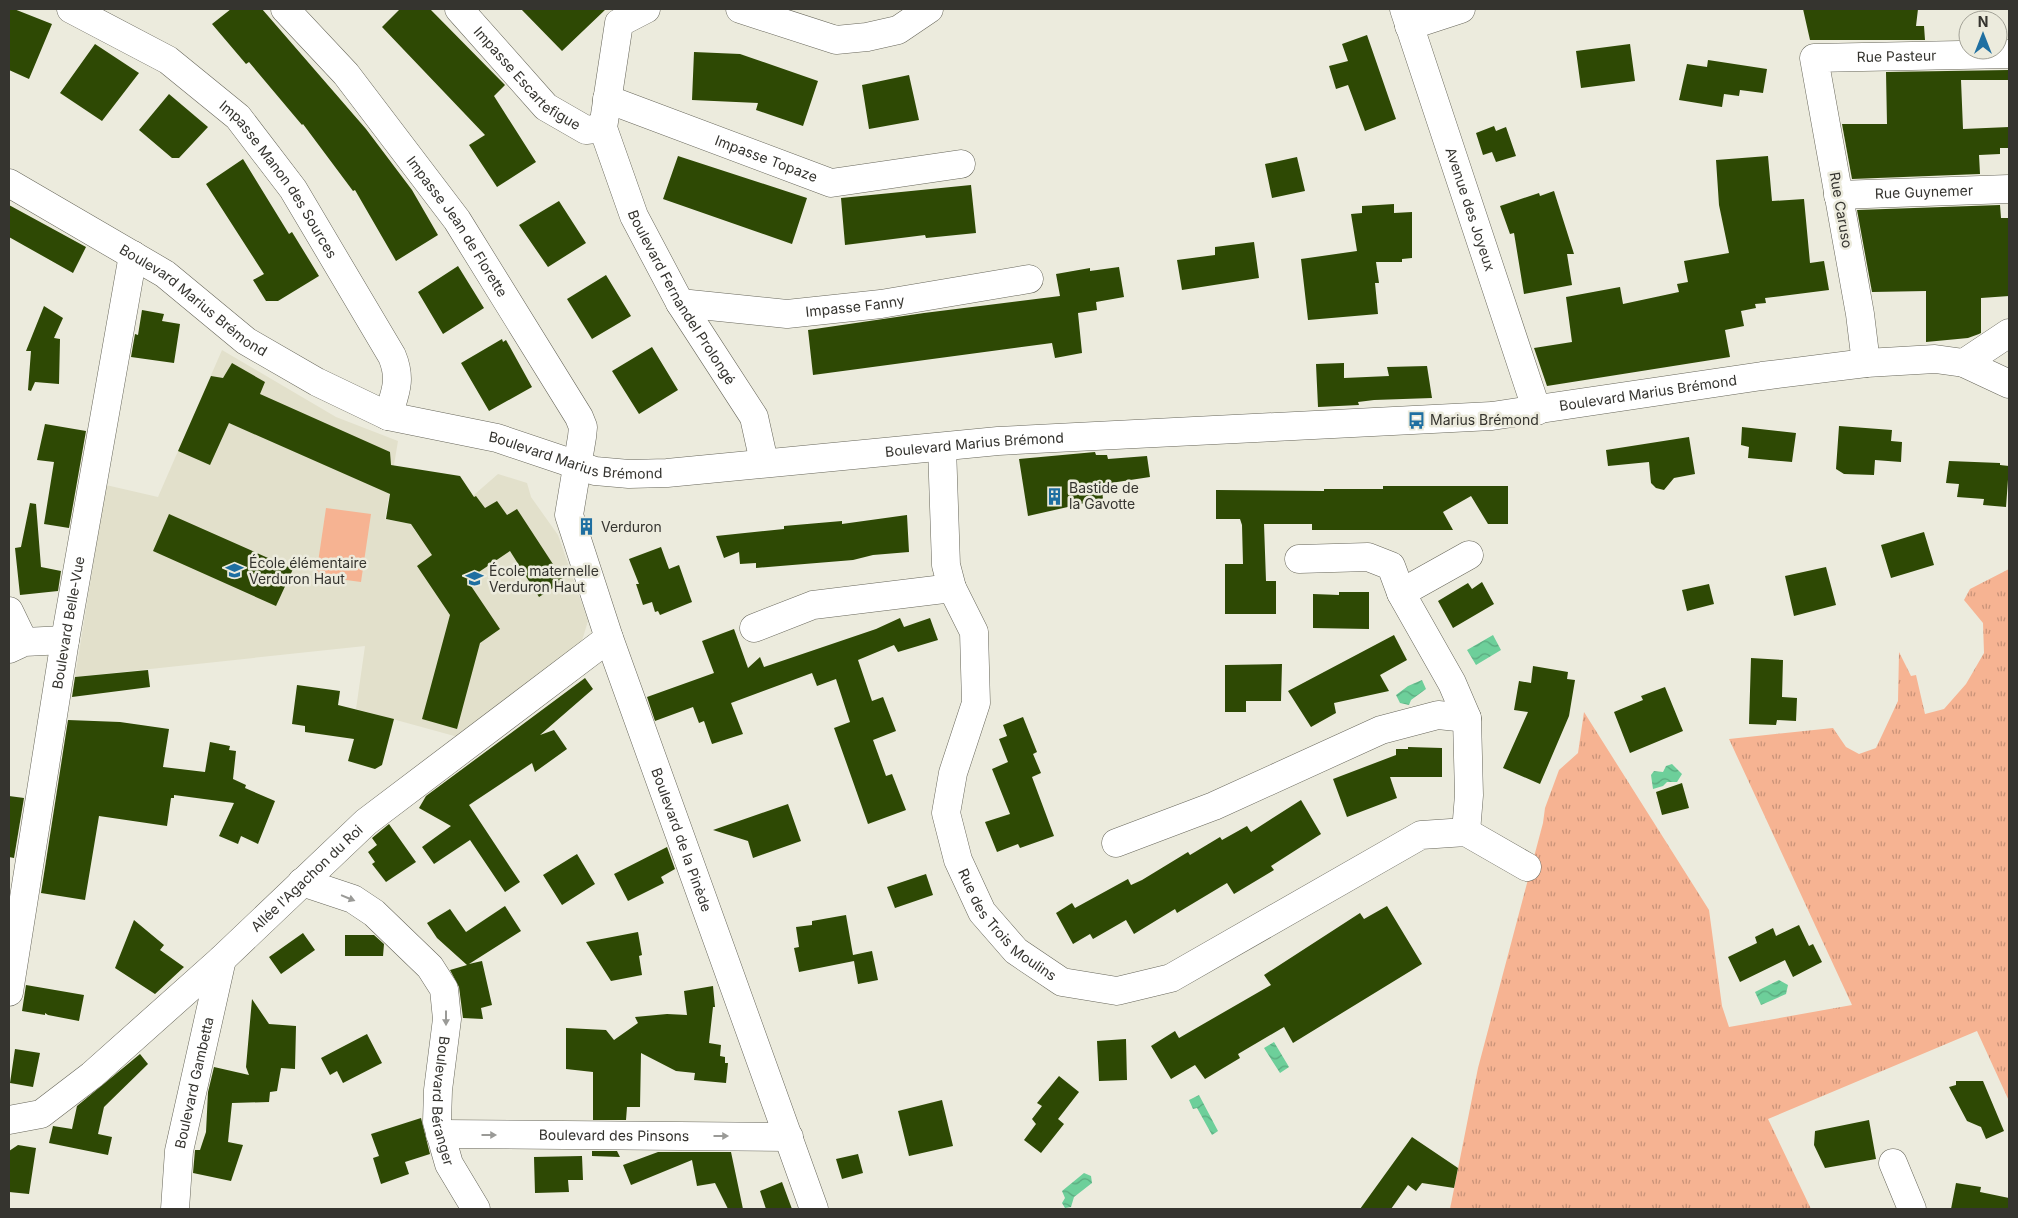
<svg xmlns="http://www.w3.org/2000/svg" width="2018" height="1218" viewBox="0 0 2018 1218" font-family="Inter,sans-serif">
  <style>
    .built { fill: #e2e0cb }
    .grass { fill: url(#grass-tufts) }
    .pitch { fill: #f6b392 }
    .water { fill: url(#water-waves) }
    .building { fill: #2e4904 }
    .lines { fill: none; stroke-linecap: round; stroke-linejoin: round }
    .minor-casing { stroke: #67665a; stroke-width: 29 }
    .minor { stroke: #fff; stroke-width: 28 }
    .oneway { fill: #9a9a97 }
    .labels { text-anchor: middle; stroke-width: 5; stroke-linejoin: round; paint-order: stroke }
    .street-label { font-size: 14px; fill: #35342f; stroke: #ecebdd }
    .poi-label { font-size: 14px; fill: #35342f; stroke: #ecebdd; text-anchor: start }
  </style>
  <defs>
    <pattern id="grass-tufts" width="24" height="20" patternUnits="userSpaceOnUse" patternTransform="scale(1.25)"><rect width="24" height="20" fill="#f6b392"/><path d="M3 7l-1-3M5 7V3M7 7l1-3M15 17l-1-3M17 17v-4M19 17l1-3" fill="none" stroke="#c89278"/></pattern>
    <pattern id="water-waves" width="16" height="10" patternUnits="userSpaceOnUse" patternTransform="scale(1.25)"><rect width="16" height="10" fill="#6dcf9a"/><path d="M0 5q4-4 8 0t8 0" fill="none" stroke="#5aa97e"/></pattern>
  </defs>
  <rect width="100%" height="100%" fill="#ecebdd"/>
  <path class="built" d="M222,350L336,417L398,441L385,519L411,524L419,537L444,521L498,474L527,483L531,497L558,535L588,621L581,644L458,737L356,709L365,646L75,677L106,485L158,497Z"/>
  <path class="grass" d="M2009,569V1101L1977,1031L1768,1119L1811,1209H1450L1478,1068L1543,823L1545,808L1559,770L1578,753L1584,712L1709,910L1722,1006L1729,1027L1852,1005L1729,739L1833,728L1846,747L1859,754L1876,748L1898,701L1899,652L1911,676L1916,675L1925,714L1944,709L1966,684L1984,653L1983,623L1964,600L1970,589Z"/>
  <path class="pitch" d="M326,508L371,514L361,582L316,576Z"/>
  <path class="water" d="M1493,635L1501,650L1476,665L1467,650Z
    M1422,680L1426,689L1411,700L1409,705L1400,703L1396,695L1408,686Z
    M1672,764L1682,774L1677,782H1667L1663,786L1653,789L1651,775L1654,771L1663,772L1666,766Z
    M1779,980L1788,985L1786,994L1761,1005L1755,992Z
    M1274,1042L1289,1067L1280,1073L1264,1048Z
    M1199,1095L1218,1131L1212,1135L1197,1108L1193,1109L1189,1100Z
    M1084,1173L1091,1176L1092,1183L1074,1197L1071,1207L1065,1208L1062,1203L1065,1198L1062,1191Z"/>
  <path class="building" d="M9,9H14L52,24L29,79L9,70Z
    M231,9H262L366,129L412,190L438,235L396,261L355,190L353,191L303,124L302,125L249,62L246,64L212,24Z
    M400,9H430L505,85L494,96L536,162L497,187L469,145L485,135L382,27Z
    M521,9H606L562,51Z
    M1803,9H1918L1916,26H1924L1925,40H1810Z
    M1367,35L1396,119L1365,131L1348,85L1336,89L1329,66L1348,61L1342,44Z
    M95,44L139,73L102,121L60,93Z
    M1630,44L1635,81L1581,88L1576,51Z
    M694,52L740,54L818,81L803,126L756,110L758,103L692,100Z
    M1708,60L1767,69L1763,93L1740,90L1739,96L1724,94L1722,107L1679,100L1687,64L1707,67Z
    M2009,70V80H1961L1963,129L2009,127V148H2000V154L1979,155L1980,174L1852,179L1842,124H1887L1886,72Z
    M909,75L919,120L869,129L862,85Z
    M169,94L208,127L179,158H172L139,130Z
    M1494,126L1496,131L1506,127L1516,156L1496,162L1492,152L1483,155L1476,133Z
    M678,156L807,198L792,244L663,199Z
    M1768,156L1772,201L1804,199L1810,263L1824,261L1829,290L1765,298L1766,303L1755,304L1756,308L1741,311L1744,326L1725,330L1730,357L1547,386L1534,348L1572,342L1566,297L1620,287L1623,304L1679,292L1677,284L1688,282L1684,261L1729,253L1719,205L1716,160Z
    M1297,157L1305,191L1272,198L1265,164Z
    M243,159L289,234L292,232L319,276L278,301H266L253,280L264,274L206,184Z
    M971,185L976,233L926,238L925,235L845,245L841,198Z
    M1554,191L1574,254H1567L1572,285L1524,294L1514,233L1510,234L1500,206L1539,193L1540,196Z
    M559,201L586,243L548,267L519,225Z
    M1394,204V213L1412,212V258L1402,259V262H1376L1379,283H1375L1378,314L1308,320L1301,259L1357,251L1351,214L1362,213V206Z
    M9,205L86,247L73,273L9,237Z
    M2000,205L2001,218H2009V296L1981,298V333L1979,334L1968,338L1926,342V291L1872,292L1857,210Z
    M1254,242L1259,278L1182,290L1177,260L1215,255V247Z
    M458,266L484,308L443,334L418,292Z
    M1119,267L1124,297L1096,302L1097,310L1078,313L1082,353L1055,358L1052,343L813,375L808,330L924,313L1060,296L1056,274L1090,268V271Z
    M606,275L631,316L592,339L567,299Z
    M44,306L63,318L54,338L60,339L59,384L35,382L31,391L28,390L31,351H26Z
    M142,310L164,314L162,321L180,324L174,363L131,357L135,334L138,335Z
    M502,339L503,342L506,340L532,387L489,411L461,363Z
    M652,347L678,390L639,414L612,371Z
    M232,363L265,382L260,394L390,452L391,465L460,476L474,497L476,496L485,508L497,501L507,515L517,509L564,581L539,597L510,551L467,580L500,629L480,643L457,729L422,719L450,615L417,566L432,555L411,524L386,519L390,494L229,423L210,465L178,451L211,376L223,378Z
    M1344,363V378L1389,376L1387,367L1427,366L1432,398L1374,400L1358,402L1359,405L1318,407L1316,364Z
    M45,424L86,431L69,528L44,524L54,462L37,460Z
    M1839,426L1892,430L1891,441L1902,442L1901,462L1875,460L1874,475L1844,474L1836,469Z
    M1742,427L1796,433L1792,462L1748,458L1749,447L1741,445Z
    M1689,437L1695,474L1674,478L1664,490L1656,488L1651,483L1649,462L1608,466L1606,450Z
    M1095,452L1096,455H1107L1108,459L1147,456L1150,477L1104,484L1105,490H1102L1103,499L1028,516L1019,459Z
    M1949,461L2000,463V465L2009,466L2006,507L1983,505L1984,499L1957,497L1959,484L1946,483Z
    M1383,486H1508V524H1488L1471,496L1443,512L1453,530H1312V524H1264L1266,581H1276V614H1225V564H1243L1242,525L1240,519H1216V490L1324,491V489H1383Z
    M30,503L36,504L41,567L61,571L58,591L20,595L15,548L21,547Z
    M169,514L293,569L276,606L153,551Z
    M907,515L909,552L873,555L853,560L756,568V563L740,564L739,552L724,558L716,536L784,529V526L842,521V524Z
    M1924,532L1934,565L1891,578L1881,545Z
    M661,547L669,569L679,565L692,602L660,615L658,611L655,612L652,602L643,605L636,584H639L629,559Z
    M1826,567L1836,605L1794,616L1785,576Z
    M1482,582L1494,604L1453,628L1438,601L1468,583L1472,589Z
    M1709,584L1714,604L1687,611L1682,590Z
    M1339,592H1369V629L1313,628V594L1339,595Z
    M900,618L904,627L930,618L938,640L898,652L894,645L858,660L872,701L883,697L896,731L873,740L886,776L892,774L906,810L868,824L834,728L850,722L836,679L817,686L812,673L731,703L743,734L712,744L704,721L699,723L693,707L655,721L647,697L714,673L702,641L734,629L748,668L760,657L764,667L876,629Z
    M1394,635L1407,660L1380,675L1389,691L1334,703L1336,713L1311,727L1288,691Z
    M1751,658L1783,660L1782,697L1797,698L1796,721L1777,720L1776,725L1749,724Z
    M1282,664L1281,701H1246V712H1225V665Z
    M1533,666L1568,672L1567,679L1575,680L1569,716L1540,784L1503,768L1528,712L1514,710L1519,681L1531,683Z
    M148,670L150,687L72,697L75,677Z
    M585,678L593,689L540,735L554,730L567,749L535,772L532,763L469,805L520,882L505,892L470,840L434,864L422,847L451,826L419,808L426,796Z
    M297,685L340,691L338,705L394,719L382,765L375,769L348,761L354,739L305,732V726L292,724Z
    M1665,687L1683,731L1630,753L1614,712L1643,700L1641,696Z
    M1023,717L1037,752L1033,754L1041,773L1032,777L1054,836L1020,848L1018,844L997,852L985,822L1010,814L992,769L1008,762L999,739L1007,736L1003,725Z
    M68,720L120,722L169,729L163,767L205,772L210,742L230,746L229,750L236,751L233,779L246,785L245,788L275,801L258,844L241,836L238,844L219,836L234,803L174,795V798H171L167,826L99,816L85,900L41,893Z
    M1408,747L1442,748V777H1390L1397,798L1347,817L1333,779L1396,755V749H1408Z
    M1682,783L1689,808L1662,815L1656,792Z
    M9,796L24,798L14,858L9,857Z
    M1301,800L1321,834L1271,866L1274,870L1234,894L1227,883L1177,913L1175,909L1134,934L1126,920L1093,939L1090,934L1073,944L1056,913L1072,903L1075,908L1128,879L1131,885L1142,880L1188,852L1190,855L1220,837L1222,840L1247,826L1251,832Z
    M788,804L801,841L753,858L748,841L713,830Z
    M389,824L416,862L386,882L372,864L375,862L368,852L377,845L372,838Z
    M667,847L675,869L661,877L664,883L628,901L614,874Z
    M577,854L595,884L562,905L543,875Z
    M926,874L933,895L895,908L887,887Z
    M505,906L521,931L469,964L482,961L492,1005L481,1008L483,1019L463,1018L459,987L450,970L467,965L437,938L427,923L450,909L466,932Z
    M1387,906L1422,964L1293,1043L1284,1027L1238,1054L1240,1058L1205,1079L1195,1065L1171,1079L1151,1046L1175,1031L1179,1038L1271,985L1264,975L1360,913L1364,919Z
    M846,915L853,955L872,951L878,980L858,984L854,961L799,972L794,948L799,947L796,927L812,925V921Z
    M134,920L164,945L160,950L184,967L155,994L115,968Z
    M1799,925L1809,946L1813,944L1822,962L1793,977L1785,960L1740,982L1728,957L1757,943L1755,937L1773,928L1776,936Z
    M638,932L642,955L639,956L642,975L611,981L586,942Z
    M303,933L315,950L281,974L269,957Z
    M345,935H374L384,944L383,956H345Z
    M26,985L84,995L79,1021L48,1015L45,1013V1015L22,1011Z
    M713,986L715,1007H713L709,1043L721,1045L720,1056L725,1057V1063H728L726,1083L694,1080L695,1073L676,1071L641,1053L640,1107H627L626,1120H593V1072L566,1069V1028L606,1030L614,1040L638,1023L635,1017L667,1014L687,1015L684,991Z
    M252,999L269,1024L296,1026L295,1069L281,1068L277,1091L270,1092L269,1102L232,1103L228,1142L243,1145L231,1181L193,1173L195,1150H200L206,1132L208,1092L214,1067L249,1075L246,1067Z
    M367,1034L382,1063L343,1083L337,1071L330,1075L321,1058Z
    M1126,1039L1127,1080L1099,1081L1097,1041Z
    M15,1049L40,1053L33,1087L10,1083Z
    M140,1054L148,1064L104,1107L98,1134L112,1137L108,1155L49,1143L53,1126L72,1129L77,1106Z
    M1059,1076L1079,1092L1058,1119L1064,1124L1041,1153L1024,1140L1036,1124L1032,1119L1042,1106L1037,1103Z
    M1956,1081H1983L2004,1131L1986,1139L1981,1127L1967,1121L1949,1087L1956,1085Z
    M942,1100L953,1146L909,1156L898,1111Z
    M421,1118L430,1154L405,1162L409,1174L381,1184L373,1158L379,1156L371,1134Z
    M1869,1120L1876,1159L1825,1168L1814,1145L1815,1131Z
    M1412,1137L1458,1168L1454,1188L1422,1183L1416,1191L1408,1185L1391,1209H1360Z
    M18,1145L36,1148L29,1194L9,1192V1151Z
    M592,1151H617L620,1157L592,1156Z
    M658,1152H731L743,1209H728L715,1183L697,1186L692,1160L631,1185L623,1165Z
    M858,1154L863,1173L842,1179L836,1159Z
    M582,1156L583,1180H568L569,1192L535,1193L534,1157Z
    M782,1182L792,1209H766L760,1191Z
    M1956,1183L1981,1187L1980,1192L2009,1198V1209H1951Z"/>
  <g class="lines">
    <defs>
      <g id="minor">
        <path id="s1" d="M71,9L168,60L238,117L293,189L392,356C402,380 395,393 388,416"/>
        <path id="s2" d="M285,9L346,74L457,220L579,417L583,427L582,437L569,515L609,638L814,1209"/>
        <path id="s3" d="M459,9L546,107L586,130L603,128"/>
        <path id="s4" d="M646,9L619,23L603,128L634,216L680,303L754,417L764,462"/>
        <path d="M740,9L836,40L867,37L898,30L929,9"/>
        <path id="s5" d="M1404,9L1537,411"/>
        <path d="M1409,26L1461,9"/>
        <path id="s6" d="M607,99L831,183L961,164"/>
        <path id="s7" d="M9,183L165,274L246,341L317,382L388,416L497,438L595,471L629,474L667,473L998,441L1492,416L1762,376L1866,363L1935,359L1964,363L2009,384"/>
        <path id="s8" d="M1838,195L2009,189"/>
        <path id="s9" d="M680,303L787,314L881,304L1029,279"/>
        <path id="s10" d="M1866,363L1860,314L1814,58L2009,54"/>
        <path d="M1964,363L2009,333"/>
        <path id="s11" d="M942,447L946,565L952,588L974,632L976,703L953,773L946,813L958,860L982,912L1016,951L1062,982L1117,991L1171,978L1421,835L1466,832L1527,867"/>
        <path d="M1299,559L1368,557L1391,566L1401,593"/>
        <path d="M9,611L24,642"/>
        <path d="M754,628L813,605L952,588"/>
        <path d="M9,649L24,642L65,640"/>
        <path d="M1466,832L1469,795L1467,718L1452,683L1401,593L1469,555"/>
        <path d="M1116,843L1214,806L1381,730L1438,715L1467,718"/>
        <path id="s12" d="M302,882L353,899L374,913L430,967L444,989L447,1019L438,1090L437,1122L449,1164L476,1209"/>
        <path id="s13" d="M9,992L65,640L133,255"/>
        <path id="s14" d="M9,1120L41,1114L92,1075L222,959L366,822L609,638"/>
        <path id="s15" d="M440,1134L789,1137"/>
        <path d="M1893,1163L1912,1209"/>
        <path id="s16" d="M175,1209L179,1151L222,959"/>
      </g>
    </defs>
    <use href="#minor" class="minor-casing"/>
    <use href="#minor" class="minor"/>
  </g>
  <defs><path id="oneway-solid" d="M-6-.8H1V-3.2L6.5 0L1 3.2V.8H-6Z" transform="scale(1.25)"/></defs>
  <g class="oneway">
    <use href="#oneway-solid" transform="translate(348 898) rotate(22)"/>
    <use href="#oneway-solid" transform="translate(446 1018) rotate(90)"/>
    <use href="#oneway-solid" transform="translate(489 1135)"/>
    <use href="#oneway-solid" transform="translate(721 1136)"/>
  </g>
  <defs>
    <symbol id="bus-bare" viewBox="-9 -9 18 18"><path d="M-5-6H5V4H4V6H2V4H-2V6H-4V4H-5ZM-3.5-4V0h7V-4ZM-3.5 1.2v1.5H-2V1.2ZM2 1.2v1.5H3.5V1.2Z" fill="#1f6fa1" stroke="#ecebdd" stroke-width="2.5" paint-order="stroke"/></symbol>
    <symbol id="building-bare" viewBox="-9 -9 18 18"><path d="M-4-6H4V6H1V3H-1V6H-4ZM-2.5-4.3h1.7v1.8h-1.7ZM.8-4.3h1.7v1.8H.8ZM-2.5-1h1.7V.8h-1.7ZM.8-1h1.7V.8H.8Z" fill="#1f6fa1" stroke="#ecebdd" stroke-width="2.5" paint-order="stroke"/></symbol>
    <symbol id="school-bare" viewBox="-9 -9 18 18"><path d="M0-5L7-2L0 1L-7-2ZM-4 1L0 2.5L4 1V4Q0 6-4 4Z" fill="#1f6fa1" stroke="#ecebdd" stroke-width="2.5" paint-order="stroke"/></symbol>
  </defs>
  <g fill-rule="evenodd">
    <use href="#bus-bare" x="1404" y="408" width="25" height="25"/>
    <use href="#building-bare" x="1042" y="484" width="25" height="25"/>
    <use href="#building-bare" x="574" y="514" width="25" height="25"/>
    <use href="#school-bare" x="222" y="558" width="25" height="25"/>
    <use href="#school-bare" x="462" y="566" width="25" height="25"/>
  </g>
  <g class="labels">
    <g class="street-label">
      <text dy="5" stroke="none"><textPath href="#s10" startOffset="392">Rue Pasteur</textPath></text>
      <text dy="5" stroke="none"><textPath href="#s3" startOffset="98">Impasse Escartefigue</textPath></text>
      <text dy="5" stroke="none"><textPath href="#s6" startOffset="170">Impasse Topaze</textPath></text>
      <text dy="5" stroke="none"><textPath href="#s1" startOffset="274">Impasse Manon des Sources</textPath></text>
      <text dy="5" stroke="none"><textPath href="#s8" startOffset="86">Rue Guynemer</textPath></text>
      <text dy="5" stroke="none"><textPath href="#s5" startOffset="211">Avenue des Joyeux</textPath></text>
      <text transform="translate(1841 210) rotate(80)" y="5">Rue Caruso</text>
      <text dy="5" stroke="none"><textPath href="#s2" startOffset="278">Impasse Jean de Florette</textPath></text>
      <text dy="5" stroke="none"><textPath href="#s4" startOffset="324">Boulevard Fernandel Prolongé</textPath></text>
      <text dy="5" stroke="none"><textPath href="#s7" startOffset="219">Boulevard Marius Brémond</textPath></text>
      <text dy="5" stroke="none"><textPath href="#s9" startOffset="176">Impasse Fanny</textPath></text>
      <text dy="5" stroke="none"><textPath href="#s7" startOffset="1718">Boulevard Marius Brémond</textPath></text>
      <text dy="5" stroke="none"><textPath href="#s7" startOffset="1042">Boulevard Marius Brémond</textPath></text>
      <text dy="5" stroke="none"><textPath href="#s7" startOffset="639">Boulevard Marius Brémond</textPath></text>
      <text dy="5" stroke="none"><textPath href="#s13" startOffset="374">Boulevard Belle-Vue</textPath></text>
      <text dy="5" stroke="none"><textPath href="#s2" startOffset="948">Boulevard de la Pinède</textPath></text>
      <text dy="5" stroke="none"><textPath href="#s14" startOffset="388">Allée l'Agachon du Roi</textPath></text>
      <text dy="5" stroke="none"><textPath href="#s11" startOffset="508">Rue des Trois Moulins</textPath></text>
      <text dy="5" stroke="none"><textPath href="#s16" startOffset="128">Boulevard Gambetta</textPath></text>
      <text dy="5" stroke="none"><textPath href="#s12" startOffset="296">Boulevard Béranger</textPath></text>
      <text dy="5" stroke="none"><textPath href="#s15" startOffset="174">Boulevard des Pinsons</textPath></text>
    </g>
    <g class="poi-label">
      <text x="1430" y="425">Marius Brémond</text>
      <text x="1069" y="493">Bastide de<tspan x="1069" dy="16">la Gavotte</tspan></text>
      <text x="601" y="532">Verduron</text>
      <text x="249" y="568">École élémentaire<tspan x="249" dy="16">Verduron Haut</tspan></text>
      <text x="489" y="576">École maternelle<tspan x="489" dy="16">Verduron Haut</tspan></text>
    </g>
  </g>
  <rect width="2018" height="1218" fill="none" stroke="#35342f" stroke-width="20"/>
  <g transform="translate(1983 35)"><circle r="24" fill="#ecebdd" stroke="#a3a297"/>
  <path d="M0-4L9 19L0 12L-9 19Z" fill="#1f6fa1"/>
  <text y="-8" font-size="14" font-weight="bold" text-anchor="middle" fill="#35342f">N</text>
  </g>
</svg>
